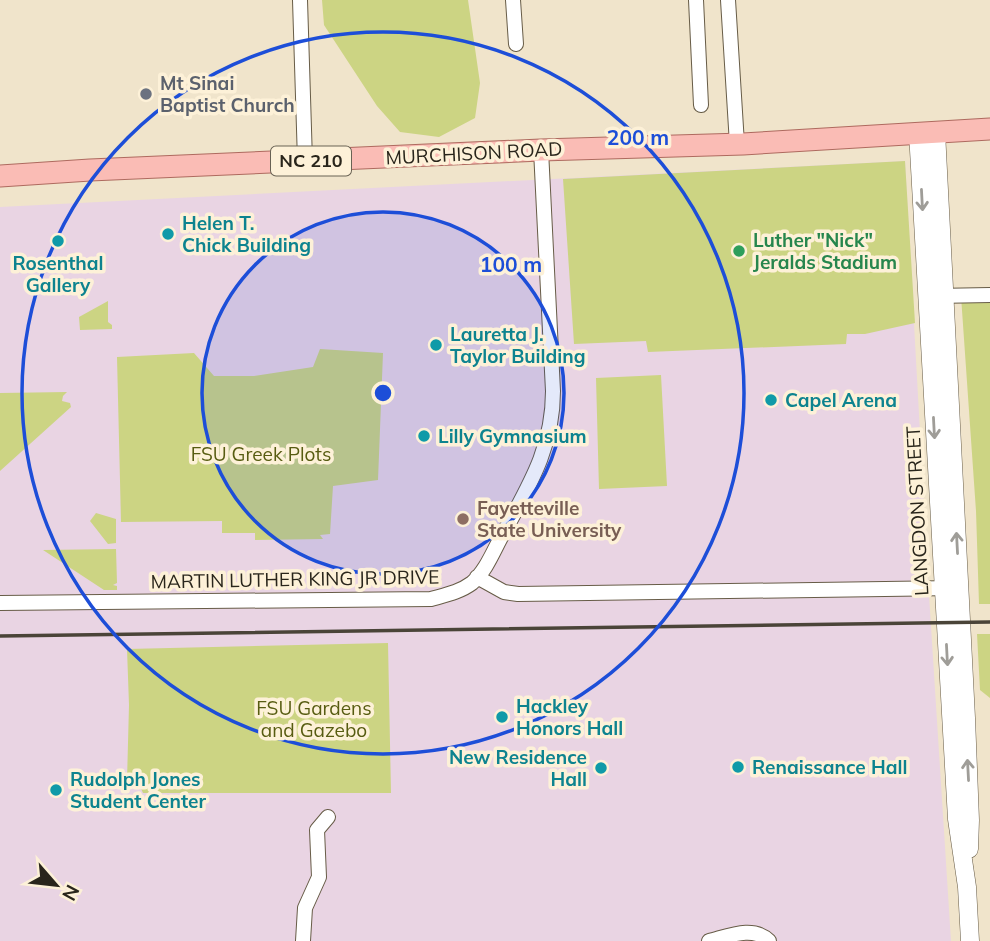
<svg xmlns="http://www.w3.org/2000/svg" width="990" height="941" viewBox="0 0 990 941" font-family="Mulish,sans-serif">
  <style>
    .education { fill: #e9d4e3 }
    .green { fill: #ccd483 }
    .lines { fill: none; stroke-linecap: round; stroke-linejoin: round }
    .minor-casing { stroke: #675c47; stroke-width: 16 }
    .tertiary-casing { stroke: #675c47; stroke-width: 19 }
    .primary-casing { stroke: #ae6a5f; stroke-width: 23 }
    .minor { stroke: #fff; stroke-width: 14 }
    .tertiary { stroke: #fff; stroke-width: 18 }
    .primary { stroke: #fabcb5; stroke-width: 21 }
    .rail { stroke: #4a4438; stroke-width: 3.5 }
    .oneway { stroke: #9f9d98 }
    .ring { fill: none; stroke: #1d4ed8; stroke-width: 3.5 }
    .worship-dot { fill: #6b7280; stroke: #fdf1d8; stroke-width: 2.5 }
    .culture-dot { fill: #0f9aa8; stroke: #fdf1d8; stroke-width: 2.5 }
    .leisure-dot { fill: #2e9e5b; stroke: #fdf1d8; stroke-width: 2.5 }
    .education-dot { fill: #8d6e63; stroke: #fdf1d8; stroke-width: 2.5 }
    .labels { text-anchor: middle; stroke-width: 7; stroke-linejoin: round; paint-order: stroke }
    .shield { fill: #fdf1d8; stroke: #696254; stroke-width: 2 }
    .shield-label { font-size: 18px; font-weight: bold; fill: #29251b }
    .worship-label { font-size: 19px; font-weight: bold; fill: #5b616d; stroke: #fdf1d8; text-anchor: start }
    .street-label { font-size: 19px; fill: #29251b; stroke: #fdf1d8 }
    .culture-label { font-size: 19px; font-weight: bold; fill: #0d838f; stroke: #fdf1d8; text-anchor: start }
    .leisure-label { font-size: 19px; font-weight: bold; fill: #27864d; stroke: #fdf1d8; text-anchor: start }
    .park-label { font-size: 19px; fill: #575c11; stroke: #fdf1d8 }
    .education-label { font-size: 19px; font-weight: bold; fill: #785e54; stroke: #fdf1d8; text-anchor: start }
    .centre { fill: #1d4ed8; stroke: #fdf1d8; stroke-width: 3.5 }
    .ring-label { font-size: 21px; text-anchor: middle; font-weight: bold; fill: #1d4ed8; stroke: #fdf1d8; stroke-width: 7; stroke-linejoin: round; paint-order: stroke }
  </style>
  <rect width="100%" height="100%" fill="#f0e4cb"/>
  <path class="education" d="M905,161L929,595L951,941H0V207Z"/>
  <path class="green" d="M322,0H468L480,83L475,118L439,137L400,132L377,106L324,25Z
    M905,161L915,323L865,334H847L846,344L648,352L646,341L574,344L563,179Z
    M961,296H990V604H979L976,511Z
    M108,301V322L112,325V329L80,330L79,317Z
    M320,349L383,353L378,480L333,486L330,534L320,535L323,539L255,540V533H222V521L121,522L117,357L194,353L214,376H254L313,367Z
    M661,375L667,486L599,489L596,378Z
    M67,392L63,396L62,401L70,403L71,407L0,471V393Z
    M96,513L116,519V543L108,544L90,521Z
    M116,549L117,583L113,585L117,586V590H104L43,550Z
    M977,634H990V698L980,690Z
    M388,643L391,793H143L138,782L127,781L129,705L127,649Z"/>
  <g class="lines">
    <defs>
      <path id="minor" d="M300,0L305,161
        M513,0L516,44
        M696,0L701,105
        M728,0L737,144
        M935,296L990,295
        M477,577L504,592L518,594L955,588
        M0,603L431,599C445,595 460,592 472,583C487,570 494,549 504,532C530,484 553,447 553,391L541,150
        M303,941L305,908L319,877L317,830L328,817
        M709,941C729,936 753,925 769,941"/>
      <path id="tertiary" d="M918,132L957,819L967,887L970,941
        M936,132L966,718L970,820L969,849"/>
      <path id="primary" d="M0,176L90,170L541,150L743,144L990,129"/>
    </defs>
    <use href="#minor" class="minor-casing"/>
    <use href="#tertiary" class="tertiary-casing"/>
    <use href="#primary" class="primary-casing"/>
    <use href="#minor" class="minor"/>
    <use href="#tertiary" class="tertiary"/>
    <use href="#primary" class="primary"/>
    <path class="rail" d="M0,636L990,622"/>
  </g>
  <defs><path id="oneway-shaft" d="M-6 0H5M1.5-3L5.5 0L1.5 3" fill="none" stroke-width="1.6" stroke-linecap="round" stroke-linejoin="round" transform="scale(1.75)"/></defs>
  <g class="oneway">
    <use href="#oneway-shaft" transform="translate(922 200) rotate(87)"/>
    <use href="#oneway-shaft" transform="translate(934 428) rotate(87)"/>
    <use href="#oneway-shaft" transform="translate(957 543) rotate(-93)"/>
    <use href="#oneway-shaft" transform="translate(947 655) rotate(87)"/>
    <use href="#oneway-shaft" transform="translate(968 770) rotate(-93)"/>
  </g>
  <circle cx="383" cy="393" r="181" fill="#1d4ed8" fill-opacity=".12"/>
  <g class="ring">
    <circle cx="383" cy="393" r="181"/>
    <circle cx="383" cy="393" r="361"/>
  </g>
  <circle class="worship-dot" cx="146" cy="94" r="7"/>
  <g class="culture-dot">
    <circle cx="168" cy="234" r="7"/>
    <circle cx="58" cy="241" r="7"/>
    <circle cx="436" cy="345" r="7"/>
    <circle cx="771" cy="400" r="7"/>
    <circle cx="424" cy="436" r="7"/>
    <circle cx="502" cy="717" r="7"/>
    <circle cx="738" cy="767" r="7"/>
    <circle cx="601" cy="768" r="7"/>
    <circle cx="56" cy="790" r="7"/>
  </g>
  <circle class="leisure-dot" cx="739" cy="251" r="7"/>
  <circle class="education-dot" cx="463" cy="519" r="7"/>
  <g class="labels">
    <rect class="shield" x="271" y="146.5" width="80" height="29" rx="5"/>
    <g class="shield-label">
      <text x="311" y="167">NC 210</text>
    </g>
    <g class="worship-label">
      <text x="160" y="90">Mt Sinai<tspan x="160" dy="22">Baptist Church</tspan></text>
    </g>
    <g class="street-label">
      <text transform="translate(474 153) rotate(-3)" y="7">MURCHISON ROAD</text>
      <text transform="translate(917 511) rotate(-93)" y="7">LANGDON STREET</text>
      <text transform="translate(295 579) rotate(-1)" y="7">MARTIN LUTHER KING JR DRIVE</text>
    </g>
    <g class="culture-label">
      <text x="182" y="230">Helen T.<tspan x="182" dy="22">Chick Building</tspan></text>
      <text x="58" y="270" text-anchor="middle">Rosenthal<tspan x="58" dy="22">Gallery</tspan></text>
      <text x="450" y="341">Lauretta J.<tspan x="450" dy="22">Taylor Building</tspan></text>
      <text x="785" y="407">Capel Arena</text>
      <text x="438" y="443">Lilly Gymnasium</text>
      <text x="516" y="713">Hackley<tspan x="516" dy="22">Honors Hall</tspan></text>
      <text x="587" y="764" text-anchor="end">New Residence<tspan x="587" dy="22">Hall</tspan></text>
      <text x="752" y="774">Renaissance Hall</text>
      <text x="70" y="786">Rudolph Jones<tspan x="70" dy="22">Student Center</tspan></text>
    </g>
    <g class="leisure-label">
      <text x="753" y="247">Luther "Nick"<tspan x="753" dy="22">Jeralds Stadium</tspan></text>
    </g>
    <g class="park-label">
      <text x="261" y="461">FSU Greek Plots</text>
      <text x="314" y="715">FSU Gardens<tspan x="314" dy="22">and Gazebo</tspan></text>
    </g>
    <g class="education-label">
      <text x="477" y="515">Fayetteville<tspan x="477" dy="22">State University</tspan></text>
    </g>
  </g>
  <circle cx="383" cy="393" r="10" class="centre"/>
  <g class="ring-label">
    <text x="638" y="145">200 m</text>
    <text x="511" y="272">100 m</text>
  </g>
  <g transform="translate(56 885) rotate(118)" stroke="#fdf1d8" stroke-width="5" paint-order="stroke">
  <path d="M0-5L12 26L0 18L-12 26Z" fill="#29251b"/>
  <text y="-10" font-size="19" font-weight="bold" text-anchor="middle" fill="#29251b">N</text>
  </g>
</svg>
